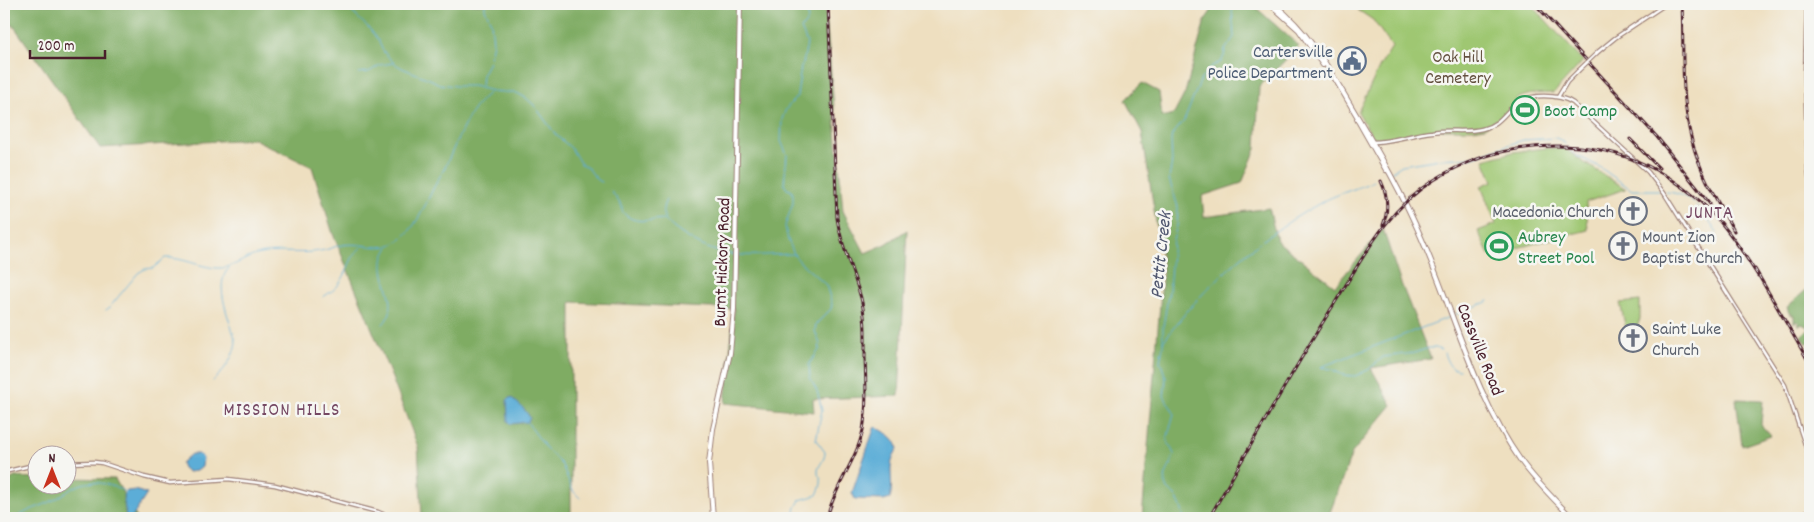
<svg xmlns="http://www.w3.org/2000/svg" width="1814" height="522" viewBox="0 0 1814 522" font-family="Dekko,sans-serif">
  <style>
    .green { fill: #9fc772; stroke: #74734e }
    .forest { fill: #7fac64; stroke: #646648 }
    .water { fill: #5cadd7; stroke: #536681 }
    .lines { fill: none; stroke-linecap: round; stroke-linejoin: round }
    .stream { stroke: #5cadd7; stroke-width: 1 }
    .minor-casing { stroke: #9c7f76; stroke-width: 5 }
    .major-casing { stroke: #9c7f76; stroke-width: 6 }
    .minor { stroke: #fff; stroke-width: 2.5 }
    .major { stroke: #fff; stroke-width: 4 }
    .rail-casing { stroke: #4a1f2b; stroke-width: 3 }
    .rail { stroke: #f6f6f2; stroke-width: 1; stroke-dasharray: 4; stroke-linecap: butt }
    .minor-bridge-casing { stroke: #9c7f76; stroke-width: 5; stroke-linecap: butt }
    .minor-bridge { stroke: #fff; stroke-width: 2.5 }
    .labels { text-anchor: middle; stroke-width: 5; stroke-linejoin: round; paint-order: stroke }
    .service-label { font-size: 18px; fill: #4e5e75; stroke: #f6f6f2; text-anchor: end }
    .park-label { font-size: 18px; fill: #645140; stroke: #f6f6f2 }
    .leisure-label { font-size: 18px; fill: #27864d; stroke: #f6f6f2; text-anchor: start }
    .worship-label { font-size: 18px; fill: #5b616d; stroke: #f6f6f2; text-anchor: start }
    .street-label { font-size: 18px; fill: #4a1f2b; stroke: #f6f6f2 }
    .neighbourhood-label { font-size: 19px; letter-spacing: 1px; fill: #754863; stroke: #f6f6f2 }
    .water-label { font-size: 19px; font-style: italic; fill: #515870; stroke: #f6f6f2 }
  </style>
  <rect width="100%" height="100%" fill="#f6f6f2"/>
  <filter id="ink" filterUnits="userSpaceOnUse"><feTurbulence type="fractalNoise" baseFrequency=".02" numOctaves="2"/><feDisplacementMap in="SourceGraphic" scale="10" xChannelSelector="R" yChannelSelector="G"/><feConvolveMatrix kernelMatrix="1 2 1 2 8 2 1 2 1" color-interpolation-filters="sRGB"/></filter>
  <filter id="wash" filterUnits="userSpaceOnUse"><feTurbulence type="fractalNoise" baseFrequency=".0096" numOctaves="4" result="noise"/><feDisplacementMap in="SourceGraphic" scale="20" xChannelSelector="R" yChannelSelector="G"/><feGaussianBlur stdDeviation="1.12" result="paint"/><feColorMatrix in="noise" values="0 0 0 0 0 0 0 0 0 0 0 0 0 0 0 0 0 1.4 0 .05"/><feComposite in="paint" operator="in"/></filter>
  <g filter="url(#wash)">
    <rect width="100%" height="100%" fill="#eedfc0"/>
    <path class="green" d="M1365,4H1531L1583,61L1554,93C1541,94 1529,92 1517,99L1501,117L1485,127L1474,129H1439L1378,139L1372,136L1358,112L1380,66L1392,47L1373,20L1358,10Z
      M1546,148H1564L1580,160L1626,189L1586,202L1588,230L1489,255L1478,231L1496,224L1481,186L1493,181L1484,160L1513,152Z
      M1640,301V319L1634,335L1627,333L1620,303Z"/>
    <path class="forest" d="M4,4H825L843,211L865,253L886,244L907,230L899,396L813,399L814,412L725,403L734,309L571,302V518H422L418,447L392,378L333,234L312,167L254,139L100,148L13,25H4Z
      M1216,4H1252L1299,46L1259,87L1256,149L1242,183L1202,196L1204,217L1269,208L1277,241L1335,286L1383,229L1399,278L1431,359L1371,368L1392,405L1352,453L1328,518H1142L1163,268L1142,132L1125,100L1142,83L1159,92L1162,117L1174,114L1185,93L1205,20Z
      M1806,290L1810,294V341L1807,344L1802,336L1810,328L1802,324L1799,326L1798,321L1794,323V316L1789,313L1787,307Z
      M1736,399L1763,400L1761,425L1771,436L1742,446Z
      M15,477L37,478L38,484H68V478L115,479L137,518H4V483Z"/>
    <path class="water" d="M511,397C518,404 526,409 530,418L528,422L511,424L508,421L507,400Z
      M875,426C884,432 897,437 898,449C885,465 895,480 890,498L884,500L855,499L852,493Z
      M191,454H199L203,458L202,467L197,471L188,472L183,468L181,463Z
      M135,490L147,494L133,516L130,518H126L123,495L127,491Z"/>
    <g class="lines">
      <path class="stream" d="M343,4L369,28L378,40L383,51L394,63L402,68L432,80L439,84L456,86H473L492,91L517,93L526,98L534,105L556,135L571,148L580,163L589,169L597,180L602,182
        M358,73L369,72L380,65L393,63
        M481,86L482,75L489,62L493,42L491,22L485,9V4
        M1567,147L1575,155L1598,166L1632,190H1659
        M1391,172L1402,165L1440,159L1473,157L1523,140L1556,138L1563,141L1565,144
        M611,191L622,206V211C632,225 649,220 664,219
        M1666,192C1693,193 1703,213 1717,233
        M666,200C659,214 664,220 675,229C719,262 743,255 794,254
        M323,297C329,293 335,290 339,284C349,272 349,255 363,246
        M106,310L109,308L138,273L145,269L153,268L165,258C182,257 199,267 217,268C232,269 242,259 256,255C277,249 299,255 320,251C328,250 335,246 342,245C364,241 381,255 401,239C420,224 427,198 439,178C454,154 466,106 492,91
        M1454,315L1489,301
        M383,324C402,304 381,285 383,262C383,257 386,252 389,247
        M1163,342C1203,285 1266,231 1328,199C1343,192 1359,188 1374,181
        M1441,350L1436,348H1429L1414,353L1383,357L1368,370L1355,376L1343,375L1331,369L1321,367L1450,317
        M1444,353C1447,362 1450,370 1460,370
        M213,381C224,371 234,357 236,342C231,322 212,284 229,268
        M527,422L546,448L562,465L573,491L580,498
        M16,518C28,509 41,507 54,500C62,496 69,489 77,486C93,478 112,485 126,492
        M794,518L796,507L800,500L817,495C819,490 822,484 821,479C819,474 818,477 818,471C818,465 825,461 825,452L816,440L822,410L817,391L810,378L809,364L819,350L820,344L815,331L816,324L831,309L832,304L826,285L801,263L795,256L788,240L785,226L793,203V194L791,190L787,189L784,184L787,155L781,141L782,119L786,109L797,96L801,67L803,64L807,43L801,29L808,20L806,4
        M1183,518C1183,511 1180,502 1175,496C1171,490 1164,489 1165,480C1165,472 1173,463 1174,454L1167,440L1174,413L1164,396L1166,378L1160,361L1163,347V327L1169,291L1173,240L1177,226L1178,207L1169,179L1172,161L1171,140L1172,135L1184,121L1201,79L1212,66L1221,62L1224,56L1225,50L1234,37L1232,11L1234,4"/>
    </g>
  </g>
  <g filter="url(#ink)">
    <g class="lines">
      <defs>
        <path id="minor" d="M1807,4L1805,75L1808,169L1810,182
          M1599,51L1615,38L1666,4
          M1558,97L1567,82L1578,71
          M1372,142C1393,142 1412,134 1432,132C1449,129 1466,133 1482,129C1511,122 1505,96 1544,96C1555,96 1564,97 1573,103L1648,172L1664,193L1785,385L1810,459
          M68,463L94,462L102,463L144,477L170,483L228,479L275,485L378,512L392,518
          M4,472L38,464
          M1786,518L1810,511"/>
        <path id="major" d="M1270,4L1299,30L1323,65
          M1274,4C1310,33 1328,67 1351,106C1378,151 1404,196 1424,244C1455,316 1475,396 1521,461C1536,482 1555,500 1572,518
          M1322,59L1323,50
          M1357,119L1386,170
          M713,518L709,463L713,429L730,353L734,309L740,4"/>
      </defs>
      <use href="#minor" class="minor-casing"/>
      <use href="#major" class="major-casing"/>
      <use href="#minor" class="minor"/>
      <use href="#major" class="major"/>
      <defs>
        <path id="rail" d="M1535,4L1657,137L1710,204
          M1682,4C1684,48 1680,98 1692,141C1700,173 1718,202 1734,231
          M1630,139L1659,168
          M1381,181C1388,196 1389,210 1383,225
          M1755,269L1810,364
          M827,518C834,487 856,462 863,430C867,407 866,382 865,358C865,338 866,318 861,298C853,271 841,246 837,218L828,4
          M1209,518C1249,448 1289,377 1331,309C1361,262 1385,210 1434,180C1478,152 1528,143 1579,147C1630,151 1679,177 1714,215C1731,233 1745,255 1758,276"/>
      </defs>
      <use href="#rail" class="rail-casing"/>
      <use href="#rail" class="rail"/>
      <defs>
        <path id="minor-bridge" d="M1578,71L1599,51"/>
      </defs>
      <use href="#minor-bridge" class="minor-bridge-casing"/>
      <use href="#minor-bridge" class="minor-bridge"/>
    </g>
  </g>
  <defs>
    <symbol id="civic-ring" viewBox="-11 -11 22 22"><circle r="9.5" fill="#f6f6f2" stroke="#5c6f8a" stroke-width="1.5"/><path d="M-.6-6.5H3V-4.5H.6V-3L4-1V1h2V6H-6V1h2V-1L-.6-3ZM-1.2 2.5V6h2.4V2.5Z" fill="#5c6f8a"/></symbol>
    <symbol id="stadium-ring" viewBox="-11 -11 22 22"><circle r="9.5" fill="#f6f6f2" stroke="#2e9e5b" stroke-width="1.5"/><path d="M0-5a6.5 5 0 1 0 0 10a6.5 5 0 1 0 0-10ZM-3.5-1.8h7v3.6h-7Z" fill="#2e9e5b"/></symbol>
    <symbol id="church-ring" viewBox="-11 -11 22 22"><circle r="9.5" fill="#f6f6f2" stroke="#6b7280" stroke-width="1.5"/><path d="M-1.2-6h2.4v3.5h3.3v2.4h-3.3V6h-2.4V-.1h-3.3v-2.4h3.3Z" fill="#6b7280"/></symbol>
  </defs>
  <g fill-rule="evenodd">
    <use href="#civic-ring" x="1336" y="45" width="32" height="32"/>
    <use href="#stadium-ring" x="1509" y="94" width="32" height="32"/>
    <use href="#church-ring" x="1617" y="195" width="32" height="32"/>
    <use href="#stadium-ring" x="1483" y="230" width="32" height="32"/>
    <use href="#church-ring" x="1607" y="230" width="32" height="32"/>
    <use href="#church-ring" x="1617" y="322" width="32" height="32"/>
  </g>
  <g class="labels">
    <g class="service-label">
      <text x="1333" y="57">Cartersville<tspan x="1333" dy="21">Police Department</tspan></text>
    </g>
    <g class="park-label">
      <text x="1458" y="62">Oak Hill<tspan x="1458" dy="21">Cemetery</tspan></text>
    </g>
    <g class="leisure-label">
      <text x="1544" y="116">Boot Camp</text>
      <text x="1518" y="242">Aubrey<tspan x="1518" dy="21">Street Pool</tspan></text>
    </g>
    <g class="worship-label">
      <text x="1614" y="217" text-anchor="end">Macedonia Church</text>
      <text x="1642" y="242">Mount Zion<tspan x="1642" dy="21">Baptist Church</tspan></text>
      <text x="1652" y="334">Saint Luke<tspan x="1652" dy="21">Church</tspan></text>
    </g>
    <g class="street-label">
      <text transform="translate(721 262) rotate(-88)" y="6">Burnt Hickory Road</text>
      <text transform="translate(1481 349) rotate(68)" y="6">Cassville Road</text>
    </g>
    <g class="neighbourhood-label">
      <text x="1710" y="218">JUNTA</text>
      <text x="282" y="415">MISSION HILLS</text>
    </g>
    <g class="water-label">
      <text transform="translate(1159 255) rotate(-84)" y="7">Pettit Creek</text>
    </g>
  </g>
  <rect width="1814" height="522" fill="none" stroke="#f6f6f2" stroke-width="20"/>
  <g transform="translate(52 470)"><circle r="24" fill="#f6f6f2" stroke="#b1a0a2"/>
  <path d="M0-4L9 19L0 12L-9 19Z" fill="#c8321e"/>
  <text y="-8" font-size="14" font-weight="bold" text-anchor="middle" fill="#4a1f2b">N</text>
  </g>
  <path d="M30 50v8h75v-8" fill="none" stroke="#4a1f2b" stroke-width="2.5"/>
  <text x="38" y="50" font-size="15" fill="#4a1f2b" stroke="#f6f6f2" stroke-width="4" paint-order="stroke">200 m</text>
</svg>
